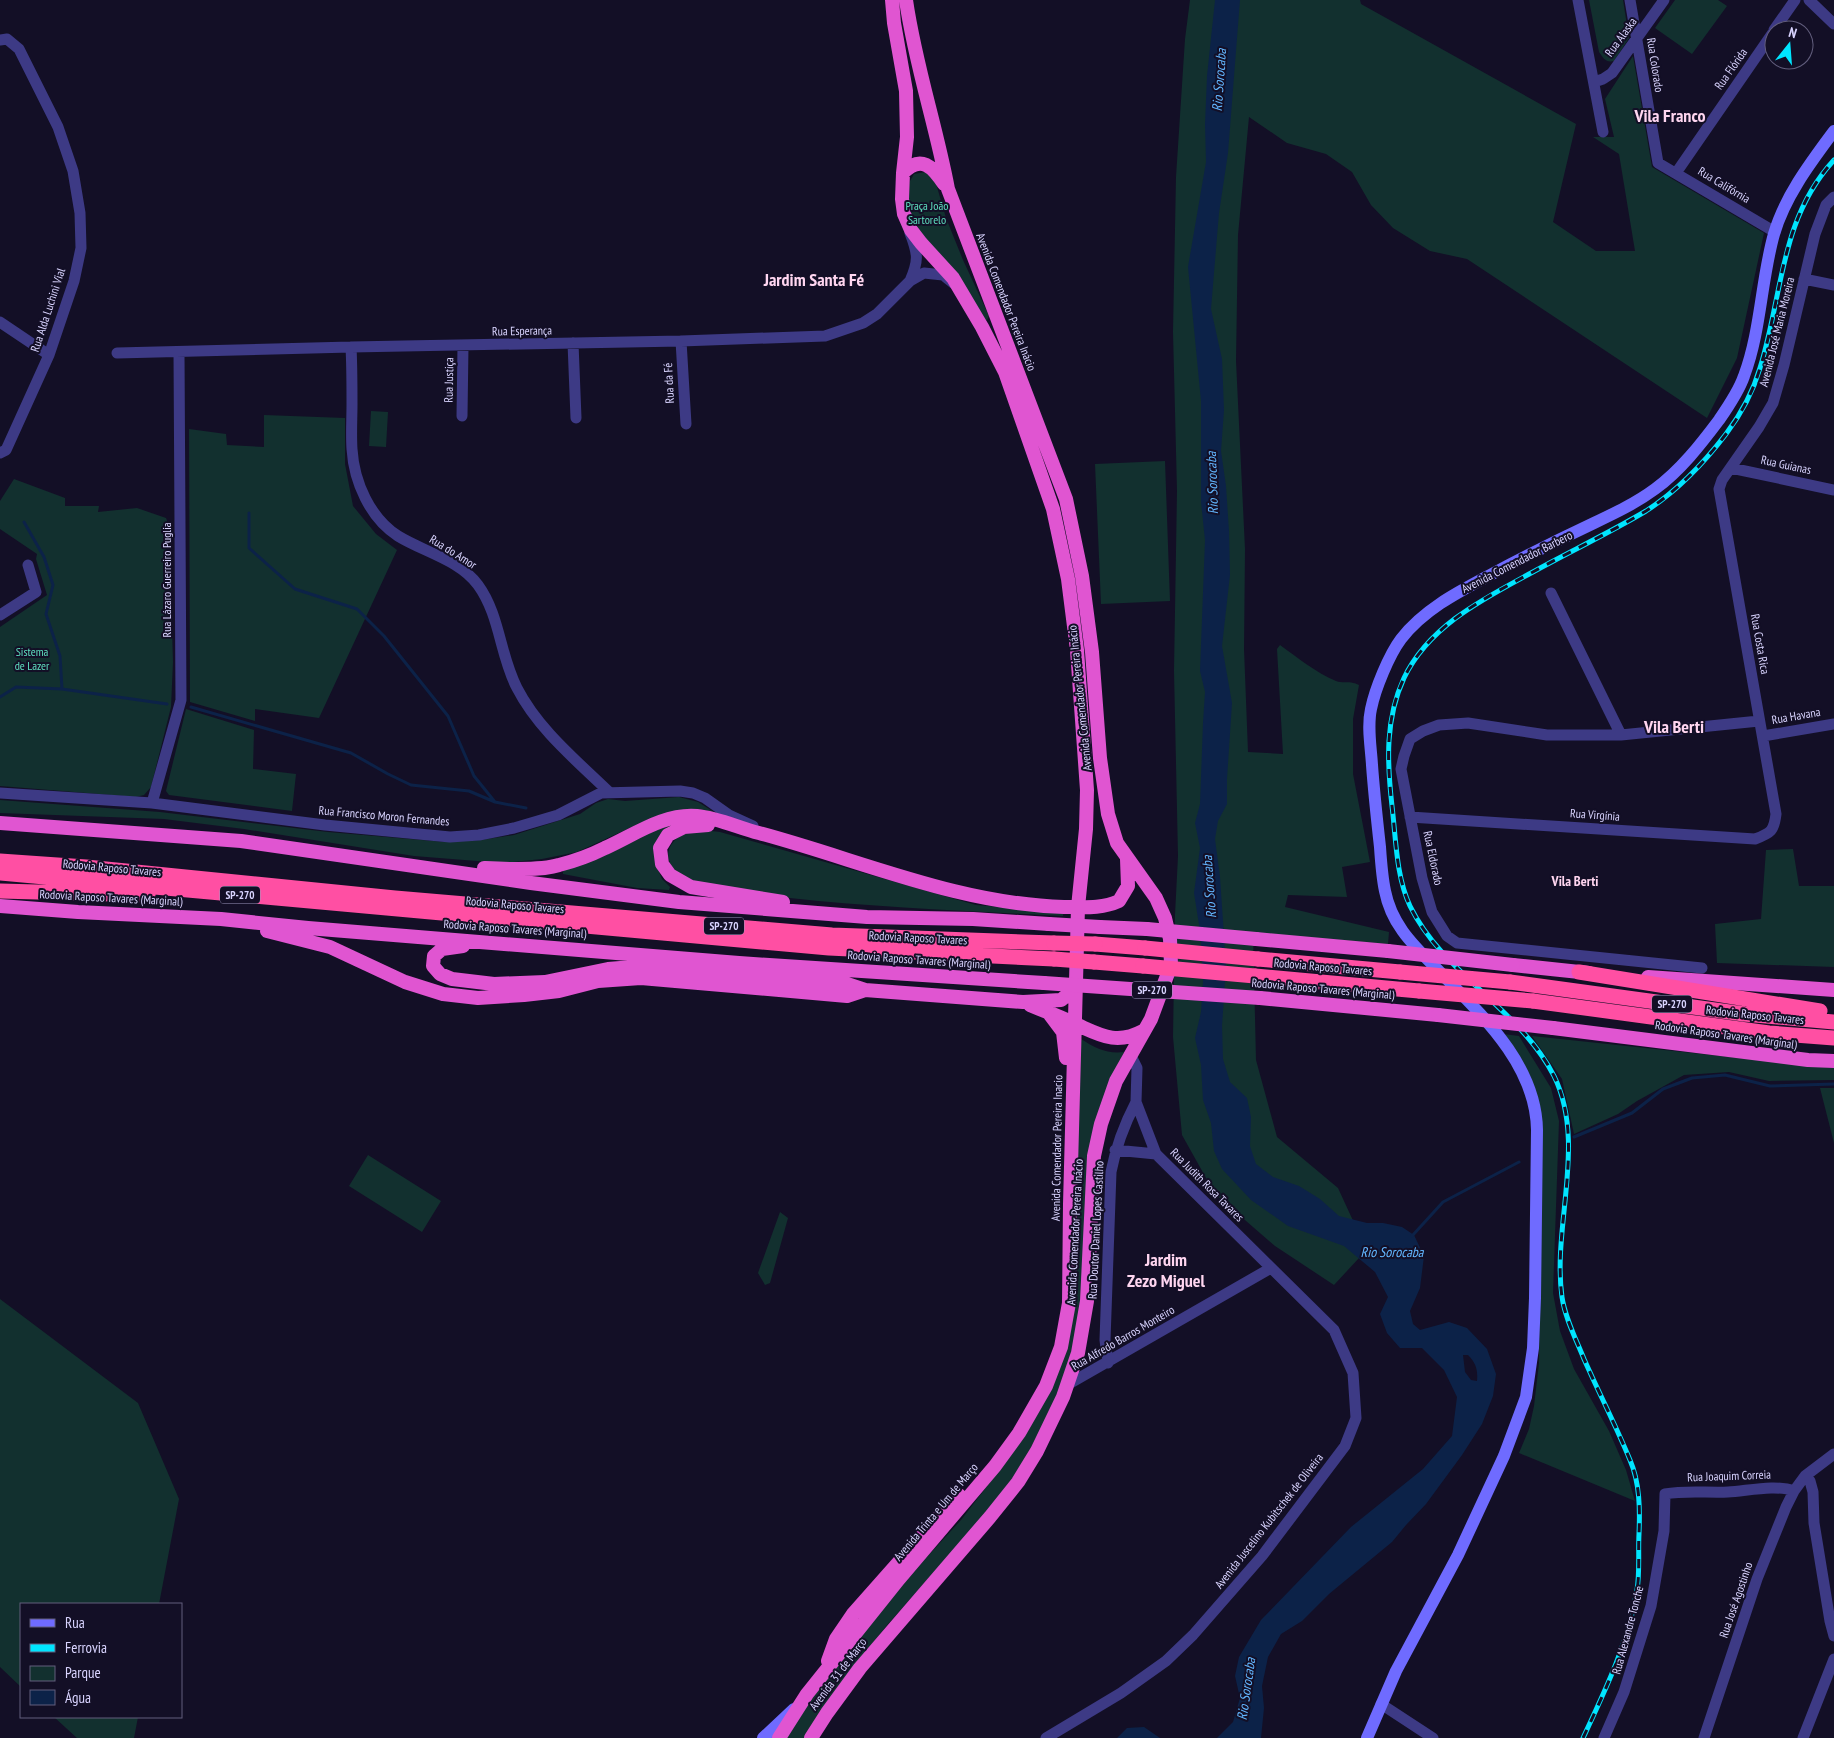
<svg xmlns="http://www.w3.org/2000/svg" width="1834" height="1738" viewBox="0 0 1834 1738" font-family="'PT Sans Narrow',sans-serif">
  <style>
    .green { fill: #12302f }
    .water { fill: #0c2248; fill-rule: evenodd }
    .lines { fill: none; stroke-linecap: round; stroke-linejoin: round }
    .stream { stroke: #0c2248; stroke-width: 3 }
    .minor { stroke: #3d3a85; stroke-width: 11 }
    .secondary { stroke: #6f6bff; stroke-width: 12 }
    .trunk { stroke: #e055d1; stroke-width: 14 }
    .motorway { stroke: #ff4fa3; stroke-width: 15 }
    .rail-casing { stroke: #00e5ff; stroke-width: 5 }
    .rail { stroke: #130f26; stroke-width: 3; stroke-dasharray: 9; stroke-linecap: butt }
    .trunk-bridge { stroke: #e055d1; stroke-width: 14 }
    .motorway-bridge { stroke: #ff4fa3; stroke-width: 15 }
    .labels { text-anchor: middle; stroke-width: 4; stroke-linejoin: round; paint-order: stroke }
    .shield { fill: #130f26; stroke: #9e99be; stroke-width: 1 }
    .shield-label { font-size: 11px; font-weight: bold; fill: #d9d4ff }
    .street-label { font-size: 12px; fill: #d9d4ff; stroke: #130f26 }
    .park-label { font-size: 12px; fill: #5fe0c0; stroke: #130f26 }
    .water-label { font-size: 14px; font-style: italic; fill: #62b6ff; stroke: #130f26 }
    .neighbourhood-label { font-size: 14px; font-weight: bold; fill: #ffd6f0; stroke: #130f26 }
    .district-label { font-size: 18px; font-weight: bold; fill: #ffd6f0; stroke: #130f26 }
  </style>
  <rect width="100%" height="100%" fill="#130f26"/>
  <path class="green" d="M1190,0H1360L1361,4L1576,124L1553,222L1596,251H1635L1619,154L1593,137H1614L1605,99L1633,56L1652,167L1764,233L1737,358L1707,418L1467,259L1430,251L1393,228L1371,205L1352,172L1326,154L1287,143L1249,117L1238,235L1236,361L1245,549L1244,649L1248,752L1283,754L1277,649L1280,645C1298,658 1315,672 1336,681C1344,684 1349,680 1359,685L1353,719V774L1370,862L1342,867L1347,897L1288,895L1285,907L1389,932L1388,944L1253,933L1256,1060L1277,1137L1338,1188L1361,1238L1359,1258L1334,1285L1275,1246L1215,1194L1182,1135L1173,1037L1175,915L1178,856L1174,671L1177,491L1173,332L1176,177L1185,39Z
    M1589,0H1623L1629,38L1614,61C1606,63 1603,58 1599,52Z
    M1675,0H1718L1727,6L1692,54L1655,28Z
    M926,172L935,180L946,218L963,260L989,316L987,320L981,319L910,219L907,193L910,181L914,174Z
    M371,411L388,412L386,447L369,446Z
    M264,415L345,418V464L353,506L376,534L397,550L319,718L255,709V721L190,702L189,429L226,434L227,445L264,447Z
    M1165,461L1170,601L1101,604L1095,464Z
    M14,479L65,498V506H99L98,512L137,508L166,518L169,526L173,662L171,707L151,787L144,795L136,797L0,786V627L47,595L36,559L37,554L0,529V501Z
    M186,709L254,730L253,769L296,774L292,811L169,795L166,791Z
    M679,797L698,802L717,814L645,821L577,852L542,859L502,863L414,856L244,829L164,819L0,813V800L160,812L328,832L445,842L481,840L514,835L580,814L596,803L608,799L625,801Z
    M675,822L655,862L662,879L670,887L669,890L637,888L563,874V871L566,868Z
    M703,830L720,832L976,905L1063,912V916C972,911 881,908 790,898C759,895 723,896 693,883C676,875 658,858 675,840C682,833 693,832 703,830Z
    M1793,849L1799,886H1834V967L1717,963L1715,924L1761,919L1766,850Z
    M1503,1034L1519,1036L1551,1088L1559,1121L1553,1293L1560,1331L1574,1369L1609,1431L1626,1470L1635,1501L1519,1453L1529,1429L1534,1406L1539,1363L1541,1122Z
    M1532,1036L1834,1068V1080L1769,1081L1729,1072L1684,1075L1637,1101L1618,1114L1574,1134L1562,1079Z
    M1081,1039C1095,1048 1107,1054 1124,1052L1108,1087L1083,1299L1077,1334L1062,1386L1033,1448L1013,1479L988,1511L888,1624L862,1656L805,1738H784L843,1655L926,1558L961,1520L991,1481L1062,1360Z
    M1820,1088H1834V1143Z
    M368,1155L441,1201L422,1232L349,1186Z
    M780,1212L788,1218L770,1283L765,1285L758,1273Z
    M0,1299L138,1403L179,1499L159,1604H21V1687L0,1667Z
    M54,1717H138L134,1738H77Z"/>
  <path class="water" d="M1215,0H1240L1228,153L1219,213L1211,309L1222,359L1224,410L1221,451L1226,486L1229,531L1230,575L1222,646L1232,703L1227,779V804L1218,821L1215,839L1220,877L1226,966L1222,1026L1223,1059L1230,1082L1247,1098L1251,1117L1250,1146L1256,1164L1273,1177L1299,1186L1320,1199L1339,1216L1367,1223H1383L1402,1227L1414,1235L1424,1256L1420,1288L1410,1311L1413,1324L1420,1330L1449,1322L1467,1328L1487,1349L1496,1374L1493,1396L1482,1424L1462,1455L1426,1504L1406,1525L1392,1542L1329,1594L1302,1621L1281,1634L1268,1657L1262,1686L1264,1708L1261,1738H1217L1233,1722L1240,1698L1235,1676L1239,1657L1261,1620L1351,1527L1423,1469L1452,1436L1457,1397L1444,1370L1422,1348H1400L1387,1333L1380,1314L1388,1297L1375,1272L1344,1246L1288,1226L1251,1200L1222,1169L1214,1151L1211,1123L1203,1100L1201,1065L1195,1038L1201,1012L1203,981L1200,931L1194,893L1200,848L1195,823L1200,804L1203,723L1205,692L1200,671L1205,540L1201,502V401L1188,267L1206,162L1205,124L1207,76ZM1463,1355H1468C1476,1363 1478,1370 1477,1381L1471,1380L1465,1372Z
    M1144,1727L1160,1738H1117L1127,1728Z"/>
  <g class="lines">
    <path class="stream" d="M249,513V548L295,589L357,609L384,636L448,716L474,776L495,802
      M24,522L44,557L53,585L46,614L60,656L62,689
      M0,697L16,687L62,689L167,704
      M191,707L351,753L388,774L411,785L469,791L495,802L526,808
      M1574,1137L1632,1113L1663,1089L1692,1078L1725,1075L1770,1086L1834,1084
      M1412,1236L1443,1202L1519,1162"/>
    <path class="minor" d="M1578,0L1603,132
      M1630,0L1658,163L1775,232
      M1809,0L1834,24
      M1774,30L1795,0
      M0,40L7,39L19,49L58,127L73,171L80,213L81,248L74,281L49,355L6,450L0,453
      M1594,82L1603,79L1612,73L1664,0
      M1676,173L1774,31
      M910,233C918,254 919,260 910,281
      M1804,279L1834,285
      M0,322L49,355
      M681,341L686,424
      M573,343L576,418
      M351,347C352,366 352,385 352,404C352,419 351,434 352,449C354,482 370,518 398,536C424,552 460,560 478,585C500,615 500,656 517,688C538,729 576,760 609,792
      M117,353L351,347L681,341L825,336L863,323L877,314L910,281L924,273L943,275L953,283
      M462,416L463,346
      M1731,468L1834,490
      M1551,593L1621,735L1759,721
      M0,615L36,592L28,565
      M1621,735H1547L1468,723L1439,725L1423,731L1410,739L1404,756L1401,769L1422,878L1432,912L1447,936L1457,943L1702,968
      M1763,736L1834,724
      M0,793L152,803L325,825L450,837L479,835L514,828L558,815L601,793L680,791L693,793L705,798L729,815L753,826
      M152,803L181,700L179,352
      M1410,817L1755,839C1771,833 1774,831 1776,814L1719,489L1722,480L1759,427L1773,403L1784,365L1815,234L1826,205L1834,197
      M1115,1150L1156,1154
      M1108,1363L1105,1340L1111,1172C1116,1146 1124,1125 1136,1102
      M1067,1385L1271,1268
      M1805,1476L1810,1481L1813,1492L1814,1523L1830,1621L1834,1636
      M1381,1704L1433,1738
      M1046,1738L1121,1693L1166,1661L1193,1635L1262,1556L1345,1446L1356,1418L1353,1373L1334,1330L1156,1154L1136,1102L1137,1068L1130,1054
      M1604,1738L1624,1692L1651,1606L1664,1531L1665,1494C1686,1490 1707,1493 1728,1492C1747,1491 1776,1484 1794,1491
      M1704,1738L1757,1579L1786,1507L1794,1491L1805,1476L1834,1454
      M1803,1738L1834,1659"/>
    <path class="secondary" d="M763,1738L794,1709
      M1367,1738L1396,1671L1458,1555L1504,1456L1526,1397L1533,1348L1535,1298L1537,1130C1536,1061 1476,1010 1432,964C1410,942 1391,922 1385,891C1382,877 1381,862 1380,847C1377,820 1374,793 1372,765C1371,747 1367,727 1371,709C1375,689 1389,655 1401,639C1424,609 1460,591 1492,574C1526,556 1560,539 1594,523C1615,513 1636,503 1655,489C1680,471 1701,444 1719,420C1728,407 1739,391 1744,376C1761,331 1761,280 1774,234C1785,196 1811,162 1834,131"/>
    <path class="trunk" d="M903,173C921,154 933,167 944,184
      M0,823L241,841L531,883L679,902L867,917L973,919L1049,924
      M708,825L684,827L668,835L660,848L662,864L670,875L691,887L783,902
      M484,868C504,869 541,871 559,865C575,861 591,855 605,848C634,835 664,813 697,816C718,818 739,828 759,833C860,860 958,904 1064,907C1082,907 1102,909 1119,901L1128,886L1127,859
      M0,906L78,912L221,919L308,928L739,963L1044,983
      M1100,927L1147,929
      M267,931L330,947L405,982L443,994L478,998L524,995L559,991L598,981L641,978L847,996L865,990
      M1256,939L1388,951
      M463,946L442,949L434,956L433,966L440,974L452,979L494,984L545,982L608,969L633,967L847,984L865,990L1023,1002L1061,1000L1076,988
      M1513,965L1589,973
      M1648,977L1834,990
      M1260,998L1438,1015
      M1030,1005C1044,1011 1059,1016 1073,1023C1099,1034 1115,1046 1143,1031
      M1048,1012L1063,1032L1066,1058
      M1553,1028L1808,1060L1834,1061
      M828,1661L836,1639L853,1614L945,1510L959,1495
      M779,1738L807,1694L899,1579L995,1466L1019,1433L1046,1386L1061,1347L1069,1303L1070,1204L1078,907L1086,829L1087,790L1077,650L1068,579L1053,509L1005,372L982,327L953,278L921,243L911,230L904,214L902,199L903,173L907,137L906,91L894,23L892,0
      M811,1738L827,1713L860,1668L990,1517L1018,1482L1037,1451L1063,1397L1078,1353L1087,1301L1094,1156L1101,1124L1116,1081L1151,1019L1171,965L1170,939L1165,918L1156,898L1117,843L1108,814L1100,758L1092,652L1082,576L1066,499L948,189C936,125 915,64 906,0"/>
    <path class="motorway" d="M0,861L86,867L395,898L832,935L1054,943
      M0,873L829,948L1054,959
      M0,891L148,895
      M1095,944L1145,948
      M1258,959L1400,972
      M1094,962L1143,966
      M1579,972L1820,1011
      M1255,976L1419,991
      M1510,982L1744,1014L1834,1022
      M1533,1001L1769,1033L1834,1038"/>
    <defs>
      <path id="rail" d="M1583,1738C1605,1691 1629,1641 1637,1590C1640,1572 1638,1552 1639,1534C1640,1510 1640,1483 1630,1460C1616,1426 1599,1393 1584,1359C1576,1339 1565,1318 1562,1297C1552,1226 1587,1143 1554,1076C1520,1009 1443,974 1410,906C1396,876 1396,839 1392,806C1387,762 1385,719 1404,678C1429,626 1483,599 1531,573C1569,552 1609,533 1646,511C1677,491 1704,463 1726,434C1741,414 1753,392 1760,368C1783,295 1779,220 1834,160"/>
    </defs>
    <use href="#rail" class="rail-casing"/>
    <use href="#rail" class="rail"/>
    <path class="trunk-bridge" d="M1049,924L1100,927
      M1147,929L1256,939
      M1388,951L1513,965
      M1044,983L1260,998
      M1438,1015L1553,1028"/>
    <path class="motorway-bridge" d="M1054,943L1095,944
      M1145,948L1258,959
      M1054,959L1094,962
      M1143,966L1255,976
      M1400,972L1510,982
      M1419,991L1533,1001"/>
  </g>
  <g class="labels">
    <g class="shield">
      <rect x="220" y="886.5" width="40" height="17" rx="4"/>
      <rect x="704" y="917.5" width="40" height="17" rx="4"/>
      <rect x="1132" y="981.5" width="40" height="17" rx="4"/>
      <rect x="1652" y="995.5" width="40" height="17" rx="4"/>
    </g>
    <g class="shield-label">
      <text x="240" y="899">SP-270</text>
      <text x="724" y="930">SP-270</text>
      <text x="1152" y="994">SP-270</text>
      <text x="1672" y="1008">SP-270</text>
    </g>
    <g class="street-label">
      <text transform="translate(1621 37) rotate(-54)" y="4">Rua Alaska</text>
      <text transform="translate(1655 65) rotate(81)" y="4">Rua Colorado</text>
      <text transform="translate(1731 69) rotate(-55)" y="4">Rua Flórida</text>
      <text transform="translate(1724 185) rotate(31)" y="4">Rua Califórnia</text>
      <text transform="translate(1006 302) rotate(69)" y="4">Avenida Comendador Pereira Inácio</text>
      <text transform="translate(48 310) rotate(-72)" y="4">Rua Alda Luchini Vial</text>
      <text transform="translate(522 331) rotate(-1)" y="4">Rua Esperança</text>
      <text transform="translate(1777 332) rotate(-76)" y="4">Avenida José Maria Moreira</text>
      <text transform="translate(449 380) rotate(-89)" y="4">Rua Justiça</text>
      <text transform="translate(669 383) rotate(-93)" y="4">Rua da Fé</text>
      <text transform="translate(1786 465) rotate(12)" y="4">Rua Guianas</text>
      <text transform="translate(453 552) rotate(32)" y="4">Rua do Amor</text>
      <text transform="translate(1517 562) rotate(-27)" y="4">Avenida Comendador Barbero</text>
      <text transform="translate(167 580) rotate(-90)" y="4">Rua Lázaro Guerreiro Puglia</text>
      <text transform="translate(1760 644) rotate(80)" y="4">Rua Costa Rica</text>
      <text transform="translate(1080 698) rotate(-96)" y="4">Avenida Comendador Pereira Inácio</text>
      <text transform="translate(1796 716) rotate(-10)" y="4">Rua Havana</text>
      <text transform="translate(1595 815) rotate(4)" y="4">Rua Virgínia</text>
      <text transform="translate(384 816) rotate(5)" y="4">Rua Francisco Moron Fernandes</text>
      <text transform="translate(1433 858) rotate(78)" y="4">Rua Eldorado</text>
      <text transform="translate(112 868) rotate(5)" y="4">Rodovia Raposo Tavares</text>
      <text transform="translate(111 898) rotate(3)" y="4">Rodovia Raposo Tavares (Marginal)</text>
      <text transform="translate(515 905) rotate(5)" y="4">Rodovia Raposo Tavares</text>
      <text transform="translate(515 929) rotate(4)" y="4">Rodovia Raposo Tavares (Marginal)</text>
      <text transform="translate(918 938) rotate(3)" y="4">Rodovia Raposo Tavares</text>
      <text transform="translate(919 960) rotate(4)" y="4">Rodovia Raposo Tavares (Marginal)</text>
      <text transform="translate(1323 967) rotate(5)" y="4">Rodovia Raposo Tavares</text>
      <text transform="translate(1323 989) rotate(5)" y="4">Rodovia Raposo Tavares (Marginal)</text>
      <text transform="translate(1755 1015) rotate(6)" y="4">Rodovia Raposo Tavares</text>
      <text transform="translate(1726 1035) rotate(8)" y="4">Rodovia Raposo Tavares (Marginal)</text>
      <text transform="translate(1057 1148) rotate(-89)" y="4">Avenida Comendador Pereira Inacio</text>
      <text transform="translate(1207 1185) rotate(45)" y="4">Rua Judith Rosa Tavares</text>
      <text transform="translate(1096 1230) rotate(-87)" y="4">Rua Doutor Daniel Lopes Castilho</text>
      <text transform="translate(1075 1232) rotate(-87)" y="4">Avenida Comendador Pereira Inácio</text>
      <text transform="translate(1123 1338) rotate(-30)" y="4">Rua Alfredo Barros Monteiro</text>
      <text transform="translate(1729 1476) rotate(-2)" y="4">Rua Joaquim Correia</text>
      <text transform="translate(936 1512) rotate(-50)" y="4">Avenida Trinta e Um de Março</text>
      <text transform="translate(1269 1521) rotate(-52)" y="4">Avenida Juscelino Kubitschek de Oliveira</text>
      <text transform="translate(1736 1600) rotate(-71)" y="4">Rua José Agostinho</text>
      <text transform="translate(1628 1630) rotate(-75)" y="4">Rua Alexandre Tonche</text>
      <text transform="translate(838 1674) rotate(-53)" y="4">Avenida 31 de Março</text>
    </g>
    <g class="park-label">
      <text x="927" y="210">Praça João<tspan x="927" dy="14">Sartorelo</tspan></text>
      <text x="32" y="656">Sistema<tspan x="32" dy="14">de Lazer</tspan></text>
    </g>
    <g class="water-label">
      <text transform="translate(1219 80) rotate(-86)" y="5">Rio Sorocaba</text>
      <text transform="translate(1212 483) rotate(-92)" y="5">Rio Sorocaba</text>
      <text transform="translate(1209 887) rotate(-94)" y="5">Rio Sorocaba</text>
      <text x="1392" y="1257">Rio Sorocaba</text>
      <text transform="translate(1246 1689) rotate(-82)" y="5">Rio Sorocaba</text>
    </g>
    <g class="neighbourhood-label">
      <text x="1575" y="886">Vila Berti</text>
    </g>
    <g class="district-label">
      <text x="1670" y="122">Vila Franco</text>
      <text x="814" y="286">Jardim Santa Fé</text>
      <text x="1674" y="733">Vila Berti</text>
      <text x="1166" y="1266">Jardim<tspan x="1166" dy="21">Zezo Miguel</tspan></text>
    </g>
  </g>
  <rect x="20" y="1603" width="162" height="115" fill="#130f26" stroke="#625e7d"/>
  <rect x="30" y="1619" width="25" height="8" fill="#6f6bff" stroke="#625e7d"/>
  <text x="65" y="1628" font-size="15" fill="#d9d4ff">Rua</text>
  <rect x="30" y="1644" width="25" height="8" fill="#00e5ff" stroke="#625e7d"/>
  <text x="65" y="1653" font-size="15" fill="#d9d4ff">Ferrovia</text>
  <rect x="30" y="1666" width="25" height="15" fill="#12302f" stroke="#625e7d"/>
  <text x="65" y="1678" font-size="15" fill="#d9d4ff">Parque</text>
  <rect x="30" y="1690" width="25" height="15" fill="#0c2248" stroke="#625e7d"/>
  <text x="65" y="1703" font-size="15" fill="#d9d4ff">Água</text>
  <g transform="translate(1789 45) rotate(17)"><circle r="24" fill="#130f26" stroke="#625e7d"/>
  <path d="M0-4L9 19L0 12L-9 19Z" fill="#00e5ff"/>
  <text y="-8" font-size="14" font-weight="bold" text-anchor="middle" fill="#d9d4ff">N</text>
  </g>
</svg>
